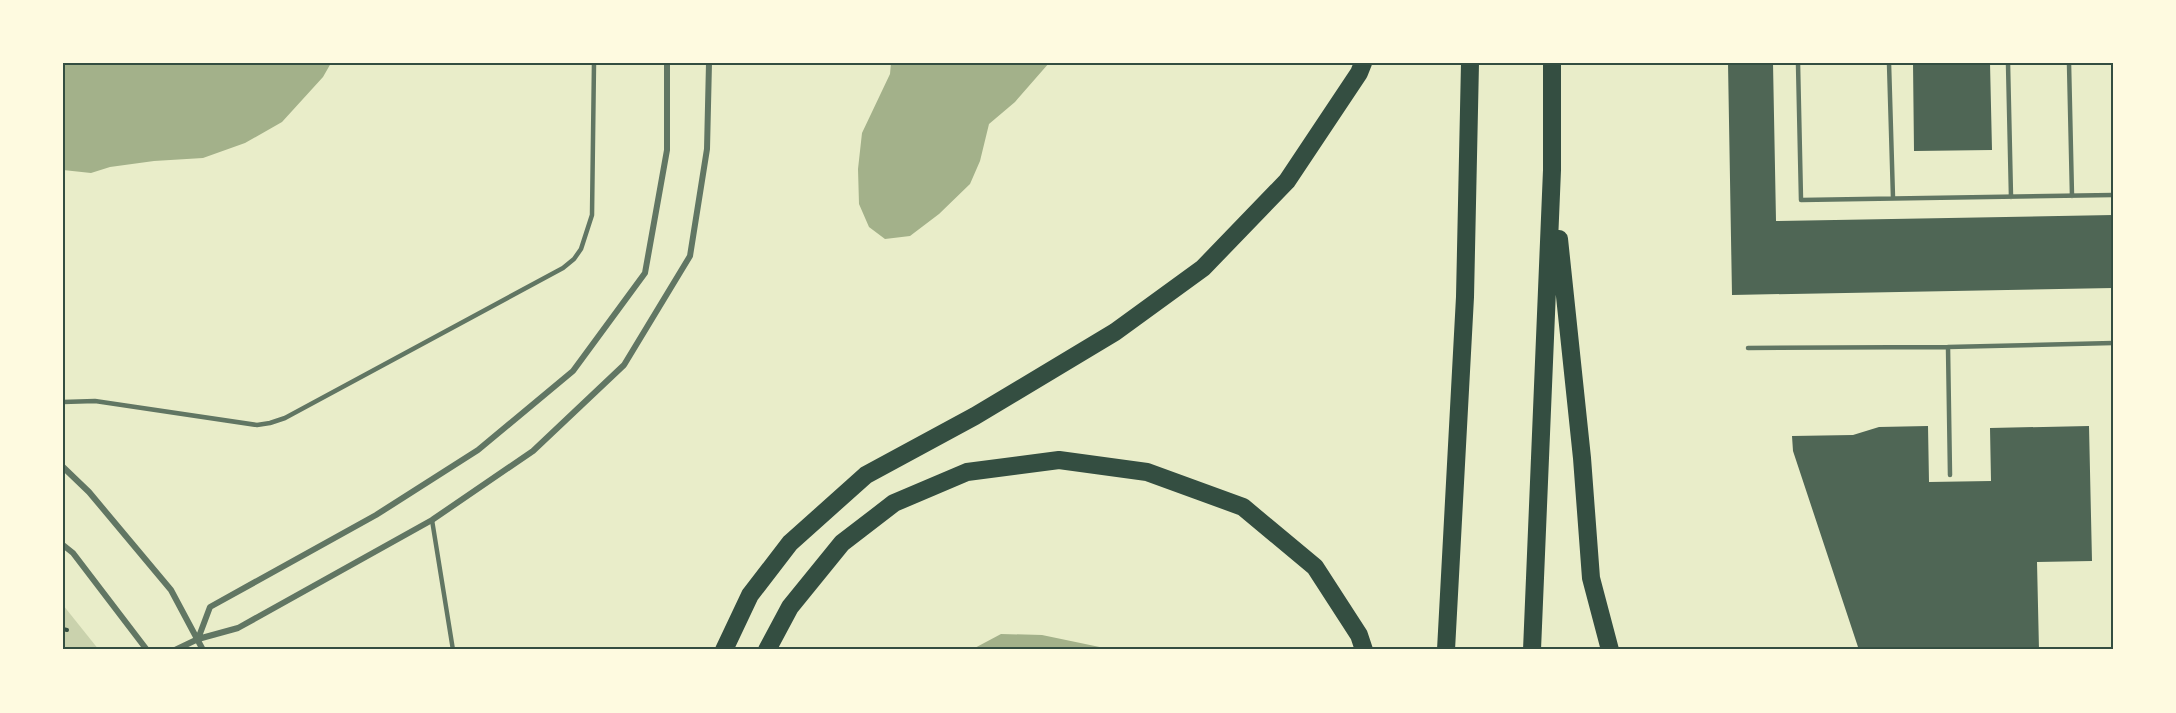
<svg xmlns="http://www.w3.org/2000/svg" width="2176" height="713" viewBox="0 0 2176 713" font-family="Mulish,sans-serif">
  <style>
    .green { fill: #cad2ad }
    .water { fill: #a3b18a }
    .building { fill: #4f6655 }
    .lines { fill: none; stroke-linecap: round; stroke-linejoin: round }
    .path { stroke: #344e41; stroke-width: 4 }
    .service { stroke: #617663; stroke-width: 4.5 }
    .minor { stroke: #617663; stroke-width: 6 }
    .motorway { stroke: #344e41; stroke-width: 18 }
    .neatline { fill: none; stroke: #344e41; stroke-width: 2 }
  </style>
  <rect width="100%" height="100%" fill="#e9edc9"/>
  <path class="green" d="M63,605L99,650H63Z"/>
  <path class="water" d="M63,63H331L323,77L282,122L245,143L203,158L154,161L110,167L91,173L63,170Z
    M891,63H1049L1015,102L989,124L980,161L970,184L939,214L910,236L885,239L869,227L859,204L858,169L862,133L890,74Z
    M1001,634L1042,635L1114,650H971Z"/>
  <path class="building" d="M1728,63H1773L1776,221L2113,215V288L1732,295Z
    M1913,63H1990L1992,150L1914,151Z
    M1928,426L1929,482L1991,481L1990,428L2089,426L2092,561L2037,562L2039,650H1859L1793,451L1792,436L1853,435L1879,427Z"/>
  <g class="lines">
    <path class="path" d="M63,629L67,630"/>
    <path class="service" d="M1798,63L1801,200L2113,195
      M1889,63L1893,198
      M2008,63L2011,197
      M2069,63L2072,196
      M1948,347L1950,475
      M1748,348L1948,347L2113,343
      M63,402L95,401L257,425L270,423L285,418L563,268L574,259L581,249L592,215L594,63
      M432,520L453,650"/>
    <path class="minor" d="M63,467L89,492L171,590L203,650
      M63,545L73,553L147,650
      M198,639L210,607L376,515L478,450L573,371L645,273L667,150V63
      M175,650L198,639L238,628L432,520L533,451L624,365L690,256L707,149L709,63"/>
    <path class="motorway" d="M1559,239L1582,458L1591,578L1610,650
      M724,650L750,595L790,543L866,475L975,416L1115,332L1203,268L1287,181L1359,73L1363,63
      M767,650L790,607L842,543L894,503L967,472L1059,460L1147,472L1243,507L1315,567L1359,635L1364,650
      M1446,650L1465,297L1470,63
      M1532,650L1552,170V63"/>
  </g>
  <rect width="2176" height="713" fill="none" stroke="#fefae0" stroke-width="129"/>
  <rect x="64" y="64" width="2048" height="584" class="neatline"/>
</svg>
